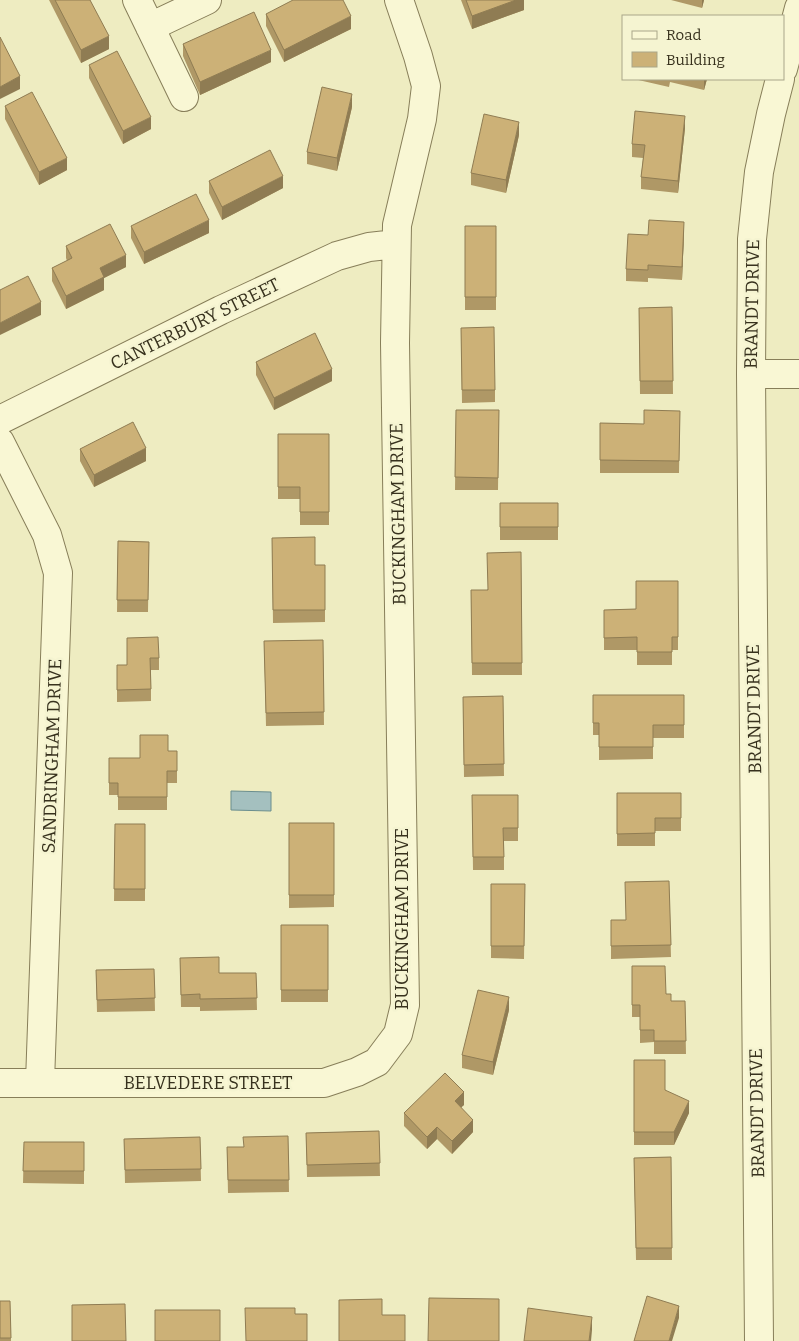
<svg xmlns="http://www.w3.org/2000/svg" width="799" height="1341" viewBox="0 0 799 1341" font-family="Bitter,serif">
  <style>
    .water { fill: #a4c0bf; stroke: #6b8e8e }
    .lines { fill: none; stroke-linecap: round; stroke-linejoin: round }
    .minor-casing { stroke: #877e59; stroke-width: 30 }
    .minor { stroke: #f9f7d4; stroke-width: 28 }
    .wall { fill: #af9866 }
    .shaded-wall { fill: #8f7c53 }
    .building { fill: #ccb177; stroke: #8f7c53 }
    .labels { text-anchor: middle; stroke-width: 5; stroke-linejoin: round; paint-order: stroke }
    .street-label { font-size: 18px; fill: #37311d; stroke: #f5f4d1 }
  </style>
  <rect width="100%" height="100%" fill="#eeecc1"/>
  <path class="water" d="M231,791L271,792V811L231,810Z"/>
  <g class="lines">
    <defs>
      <path id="minor" d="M137,0L184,97
        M150,27L207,0
        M783,69L799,8
        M751,374H799
        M0,420L221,310L337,256L369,247L396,244
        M0,442L47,535L58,573L40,1082
        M0,1083H324L357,1072L377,1062L398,1034L405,1005L395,343L397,225L422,119L426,86L418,56L399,0
        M759,1341L751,374L752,239L759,172L771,114L780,79"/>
    </defs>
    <use href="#minor" class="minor-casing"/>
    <use href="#minor" class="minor"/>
  </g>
  <path class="wall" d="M49,0H90L109,49L81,63Z
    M461,0H524V10L472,29Z
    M671,0H704L702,8Z
    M266,14L351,29L284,62L266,26Z
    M183,44L271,62L200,95L183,56Z
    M89,65L151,129L123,144L89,78Z
    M634,79H707L704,90L670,82L669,87Z
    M5,106L67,170L39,185L5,119Z
    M352,107L337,171L307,164V152Z
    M685,128L678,193L641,189V177L643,158L632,157V144Z
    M519,135L506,193L471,185V173Z
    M209,181L283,188L222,220L209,193Z
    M131,226L209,233L144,264L131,238Z
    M465,226H496V310H465Z
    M684,234L682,280L648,278V282L626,281V269L648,235Z
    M66,246L126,267L104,278V290L66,309L52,281V268L67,261L66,258Z
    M672,307L673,394H640L639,308Z
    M461,328L495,390V402L462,403Z
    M256,362L332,381L274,410L256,375Z
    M456,410H499L498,490H455Z
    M680,411L679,473H600V423L644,424Z
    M278,434H329V525H300V499H278Z
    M80,449L146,461L94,487L80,461Z
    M500,503H558V540H500Z
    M272,538L315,565H325V622L273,623Z
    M118,541L149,542L148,612H117Z
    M521,552L522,675H472L471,590H487Z
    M678,581V650H672V665H637V650H604V610L636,609Z
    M127,638L159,658V670H151V701L117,702V665H127Z
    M323,640L324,725L266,726L264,641Z
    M593,695H684V738H653V759L599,760V735H593Z
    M503,696L504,776L464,777L463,697Z
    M168,751H177V783H167V810H118V795H109V758H140Z
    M617,793H681V831H655V846H617Z
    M472,795H518V841H504V870H473Z
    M289,823H334V907L289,908Z
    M115,824H145V901H114Z
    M669,881L671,957L611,959V920H626Z
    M491,884H525L524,959L491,958Z
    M281,925H328V1002H281Z
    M180,958L219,973H256L257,1010L200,1011V1007H181Z
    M632,966L666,994L671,1001H685L686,1054H654V1042L640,1043V1017H632Z
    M154,969L155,1011L97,1012L96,970Z
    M509,1010L493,1075L462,1068V1055Z
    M634,1060L689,1113L674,1145H634Z
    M464,1105L461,1107L473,1132L452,1154L437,1139L427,1149L404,1126V1113Z
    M379,1131L380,1176L307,1177L306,1133Z
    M288,1136L289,1192L228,1193L227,1147H243Z
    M200,1137L201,1181L125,1183L124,1139Z
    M24,1142H84V1184L23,1183Z
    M671,1157L672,1260H636L634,1158Z
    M0,1301H10L11,1341H0Z"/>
  <path class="shaded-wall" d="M516,0H524V10L472,29V16Z
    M702,0H704L702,8Z
    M351,16V29L284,62V50Z
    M109,36V49L81,63V50Z
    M271,50V62L200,95V82Z
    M20,76V89L0,99V87Z
    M704,79H707L704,90Z
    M352,94V107L337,171V158Z
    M685,116V128L678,193V181Z
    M151,117V129L123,144V131Z
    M519,122V135L506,193V180Z
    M67,158V170L39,185V172Z
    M283,176V188L222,220V207Z
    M209,220V233L144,264V252Z
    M684,222V234L682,280V267Z
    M126,255V267L104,278V290L66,309V296L100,268Z
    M41,302V315L0,335V323Z
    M332,369V381L274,410V398Z
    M146,448V461L94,487V475Z
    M509,997V1010L493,1075V1062Z
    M464,1092V1105L455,1113V1101Z
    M689,1101V1113L674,1145V1132Z
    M473,1120V1132L452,1154V1141Z
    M437,1127V1139L427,1149V1137Z
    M679,1306V1318L672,1341H669Z
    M592,1317V1330L591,1341H589Z"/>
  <path class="building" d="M55,0H90L109,36L81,50Z
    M293,0H343L351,16L284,50L266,14Z
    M466,0H516L472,16Z
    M254,12L271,50L200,82L183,44Z
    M0,37L20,76L0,87Z
    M117,51L151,117L123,131L89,65Z
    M322,87L352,94L337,158L307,152Z
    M32,92L67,158L39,172L5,106Z
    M635,111L685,116L678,181L641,177L645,145L632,144Z
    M484,114L519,122L506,180L471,173Z
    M270,150L283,176L222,207L209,181Z
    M196,194L209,220L144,252L131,226Z
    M649,220L684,222L682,267L648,265V270L626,269L628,234L648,235Z
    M110,224L126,255L100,268L104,277L66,296L52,268L72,258L66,246Z
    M465,226H496V297H465Z
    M28,276L41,302L0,323V290Z
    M672,307L673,381H640L639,308Z
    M494,327L495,390H462L461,328Z
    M315,333L332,369L274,398L256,362Z
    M456,410H499L498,478L455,477Z
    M644,410L680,411L679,461L600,460V423L644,424Z
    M133,422L146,448L94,475L80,449Z
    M278,434H329V512H300V487H278Z
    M500,503H558V527H500Z
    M315,537V565H325V610H273L272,538Z
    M118,541L149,542L148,600H117Z
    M521,552L522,663H472L471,590H488L487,553Z
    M636,581H678V637H672V652H637V637L604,638V610L636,609Z
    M158,637L159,658H150L151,689L117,690V665H127V638Z
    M323,640L324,712L266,713L264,641Z
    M593,695H684V725H653V747H599V723H593Z
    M503,696L504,764L464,765L463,697Z
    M140,735H168V751H177V771H167V797H118V783H109V758H140Z
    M617,793H681V818H655V833L617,834Z
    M472,795H518V828H503L504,857H473Z
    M289,823H334V895H289Z
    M115,824H145V889H114Z
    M669,881L671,945L611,946V920H626L625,882Z
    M491,884H525L524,946H491Z
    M281,925H328V990H281Z
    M219,957V973H256L257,998L200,999V994L181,995L180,958Z
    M632,966H665L666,994H671V1001H685L686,1041H654V1030H640V1005H632Z
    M154,969L155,998L97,1000L96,970Z
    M478,990L509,997L493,1062L462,1055Z
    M634,1060H665V1090L689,1101L674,1132H634Z
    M445,1073L464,1092L455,1101L473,1120L452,1141L437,1127L427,1137L404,1113Z
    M379,1131L380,1163L307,1165L306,1133Z
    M288,1136L289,1180H228L227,1147H244L243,1137Z
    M200,1137L201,1169L125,1170L124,1139Z
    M24,1142H84V1171H23Z
    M671,1157L672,1248H636L634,1158Z
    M647,1296L679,1306L669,1341H634Z
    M429,1298L499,1299V1341H428Z
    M382,1299V1315H405V1341H339V1300Z
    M0,1301H10L11,1338H0Z
    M125,1304L126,1341H72V1305Z
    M245,1308H295V1314H307V1341H246Z
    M528,1308L592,1317L589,1341H524Z
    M155,1310H220V1341H155Z"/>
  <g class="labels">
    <g class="street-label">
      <text transform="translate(752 304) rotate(-89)" y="6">BRANDT DRIVE</text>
      <text transform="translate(195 324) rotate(-26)" y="6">CANTERBURY STREET</text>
      <text transform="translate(398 514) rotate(-91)" y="6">BUCKINGHAM DRIVE</text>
      <text transform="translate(754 709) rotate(-91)" y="6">BRANDT DRIVE</text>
      <text transform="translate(52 756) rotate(-88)" y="6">SANDRINGHAM DRIVE</text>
      <text transform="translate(402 919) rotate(-90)" y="6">BUCKINGHAM DRIVE</text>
      <text x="208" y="1089">BELVEDERE STREET</text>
      <text transform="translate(757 1113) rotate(-91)" y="6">BRANDT DRIVE</text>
    </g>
  </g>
  <rect x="622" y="15" width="162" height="65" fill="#f5f4d1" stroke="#a9a689"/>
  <rect x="632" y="31" width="25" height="8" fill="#f9f7d4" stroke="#a9a689"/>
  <text x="666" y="40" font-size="15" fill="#37311d">Road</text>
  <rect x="632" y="52" width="25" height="15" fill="#ccb177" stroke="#a9a689"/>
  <text x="666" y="65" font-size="15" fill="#37311d">Building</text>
</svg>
